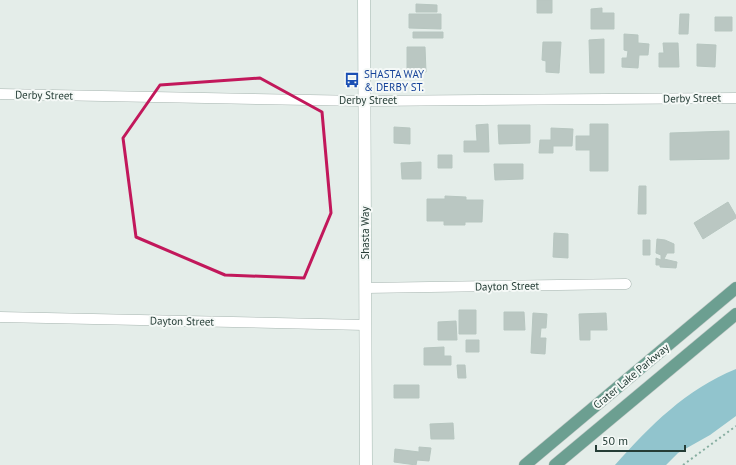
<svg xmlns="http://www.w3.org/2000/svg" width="736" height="465" viewBox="0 0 736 465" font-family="'PT Sans',sans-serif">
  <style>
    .water { fill: #91c4cd }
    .building { fill: #bac7c2; stroke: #b7c6c0 }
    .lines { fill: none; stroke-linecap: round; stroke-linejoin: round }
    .street-casing { stroke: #a7b5b0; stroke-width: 11 }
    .secondary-casing { stroke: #a4b8b0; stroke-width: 13 }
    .primary-casing { stroke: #c2c9c7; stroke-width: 13 }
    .path { stroke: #87aea1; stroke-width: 2; stroke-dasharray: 2 3; stroke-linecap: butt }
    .street { stroke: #fff; stroke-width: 10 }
    .secondary { stroke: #fff; stroke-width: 12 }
    .primary { stroke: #6c9f91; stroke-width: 12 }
    .marked { fill: none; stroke: #c2185b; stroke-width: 3; stroke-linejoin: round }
    .labels { text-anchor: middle; stroke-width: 4; stroke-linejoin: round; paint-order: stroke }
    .transit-label { font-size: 11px; fill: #164399; stroke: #f5f9f7; text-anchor: start }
    .street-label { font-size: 11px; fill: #253d36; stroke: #f5f9f7 }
  </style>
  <rect width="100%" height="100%" fill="#e4ede9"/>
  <path class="water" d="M736,369V416L710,435L678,453L666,465H615C651,425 685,390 736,369Z"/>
  <path class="building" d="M537,0H552V13H537Z
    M416,4L437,5V12H416Z
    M602,8V13H614V29H591V9Z
    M409,14H441V29L409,28Z
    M680,14H689L688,34H679Z
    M715,17H732V31H715Z
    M413,32H443V38H413Z
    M624,34L638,35V43L649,44L648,55H639L638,68L622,67V58H627L628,51L624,50Z
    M604,39V73H590L589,40Z
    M543,42H561L559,73L546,72V61L542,60Z
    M663,43H678L679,67H659V53H664Z
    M697,44L716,45L715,67L697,66Z
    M407,47H425L426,72H407Z
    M488,124L489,152H464V141H477L476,125Z
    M590,124H608V171H590V150H576V136H590Z
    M498,125H530V143L499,144Z
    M394,127L410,128V144L394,143Z
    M551,128L573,129L572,146H553V153H539L540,140H551Z
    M729,131V159L670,160V133Z
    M438,155H452V168H438Z
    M421,162V179H402L401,163Z
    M494,164H523V179L495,180Z
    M639,186H646V214H638Z
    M445,196L466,197V200H483L482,222H465V225H444V221H427V199H445Z
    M728,202L736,216V218L703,239L694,223Z
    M554,233L568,234V258L553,257Z
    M657,239L665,240L674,244V253H667L664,259L677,262L676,268L660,267V265H656V258L661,260V255L656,253Z
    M643,240H650V255H643Z
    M459,310H476V334H459Z
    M504,312H524L525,330H504Z
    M533,313L547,314L546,328H541L540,338H546L545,354L531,353Z
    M606,313L607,330H590V340H580L579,314Z
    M456,321L457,340H438V322Z
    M466,340H479V352H466Z
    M444,347V356H451V365H424V348Z
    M457,365H465L466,378H458Z
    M394,385H419V398H394Z
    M453,423L454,439H431L430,424Z
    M419,447L431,448L429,461L417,460L416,465L394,462L395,449L419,452Z"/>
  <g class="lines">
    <defs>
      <path id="street" d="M0,94L364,101L736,98
        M365,288L626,284
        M0,317L365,325"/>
      <path id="secondary" d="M364,0L366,465"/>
      <path id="primary" d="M525,465L736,288
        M555,465L736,314"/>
    </defs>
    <use href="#street" class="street-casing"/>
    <use href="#secondary" class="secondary-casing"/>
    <use href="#primary" class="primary-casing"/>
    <path class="path" d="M683,465L736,426"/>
    <use href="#street" class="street"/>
    <use href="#secondary" class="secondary"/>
    <use href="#primary" class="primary"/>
  </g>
  <path class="marked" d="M260,78L322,112L331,213L304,278L225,275L136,237L123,138L160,85Z"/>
  <defs>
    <symbol id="bus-bare" viewBox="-9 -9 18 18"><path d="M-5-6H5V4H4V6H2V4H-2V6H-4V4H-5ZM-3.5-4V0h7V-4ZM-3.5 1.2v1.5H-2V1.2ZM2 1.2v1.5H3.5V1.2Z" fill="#1a4fb4" stroke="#f5f9f7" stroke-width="2.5" paint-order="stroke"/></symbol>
  </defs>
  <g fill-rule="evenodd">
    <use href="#bus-bare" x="341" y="69" width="22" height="22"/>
  </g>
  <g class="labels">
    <g class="transit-label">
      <text x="364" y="78">SHASTA WAY<tspan x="364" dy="13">&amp; DERBY ST.</tspan></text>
    </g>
    <g class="street-label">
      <text transform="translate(44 95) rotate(1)" y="4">Derby Street</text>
      <text transform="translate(692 98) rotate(-1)" y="4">Derby Street</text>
      <text x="368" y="104">Derby Street</text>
      <text transform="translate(365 233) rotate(-90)" y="4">Shasta Way</text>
      <text transform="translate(507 286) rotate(-1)" y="4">Dayton Street</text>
      <text transform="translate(182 321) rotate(1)" y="4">Dayton Street</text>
      <text transform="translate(631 376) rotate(-40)" y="4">Crater Lake Parkway</text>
    </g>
  </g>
  <path d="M596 445v6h89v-6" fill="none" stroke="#253d36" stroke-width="2"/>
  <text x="602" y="445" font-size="12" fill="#253d36" stroke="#f5f9f7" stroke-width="3" paint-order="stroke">50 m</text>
</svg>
